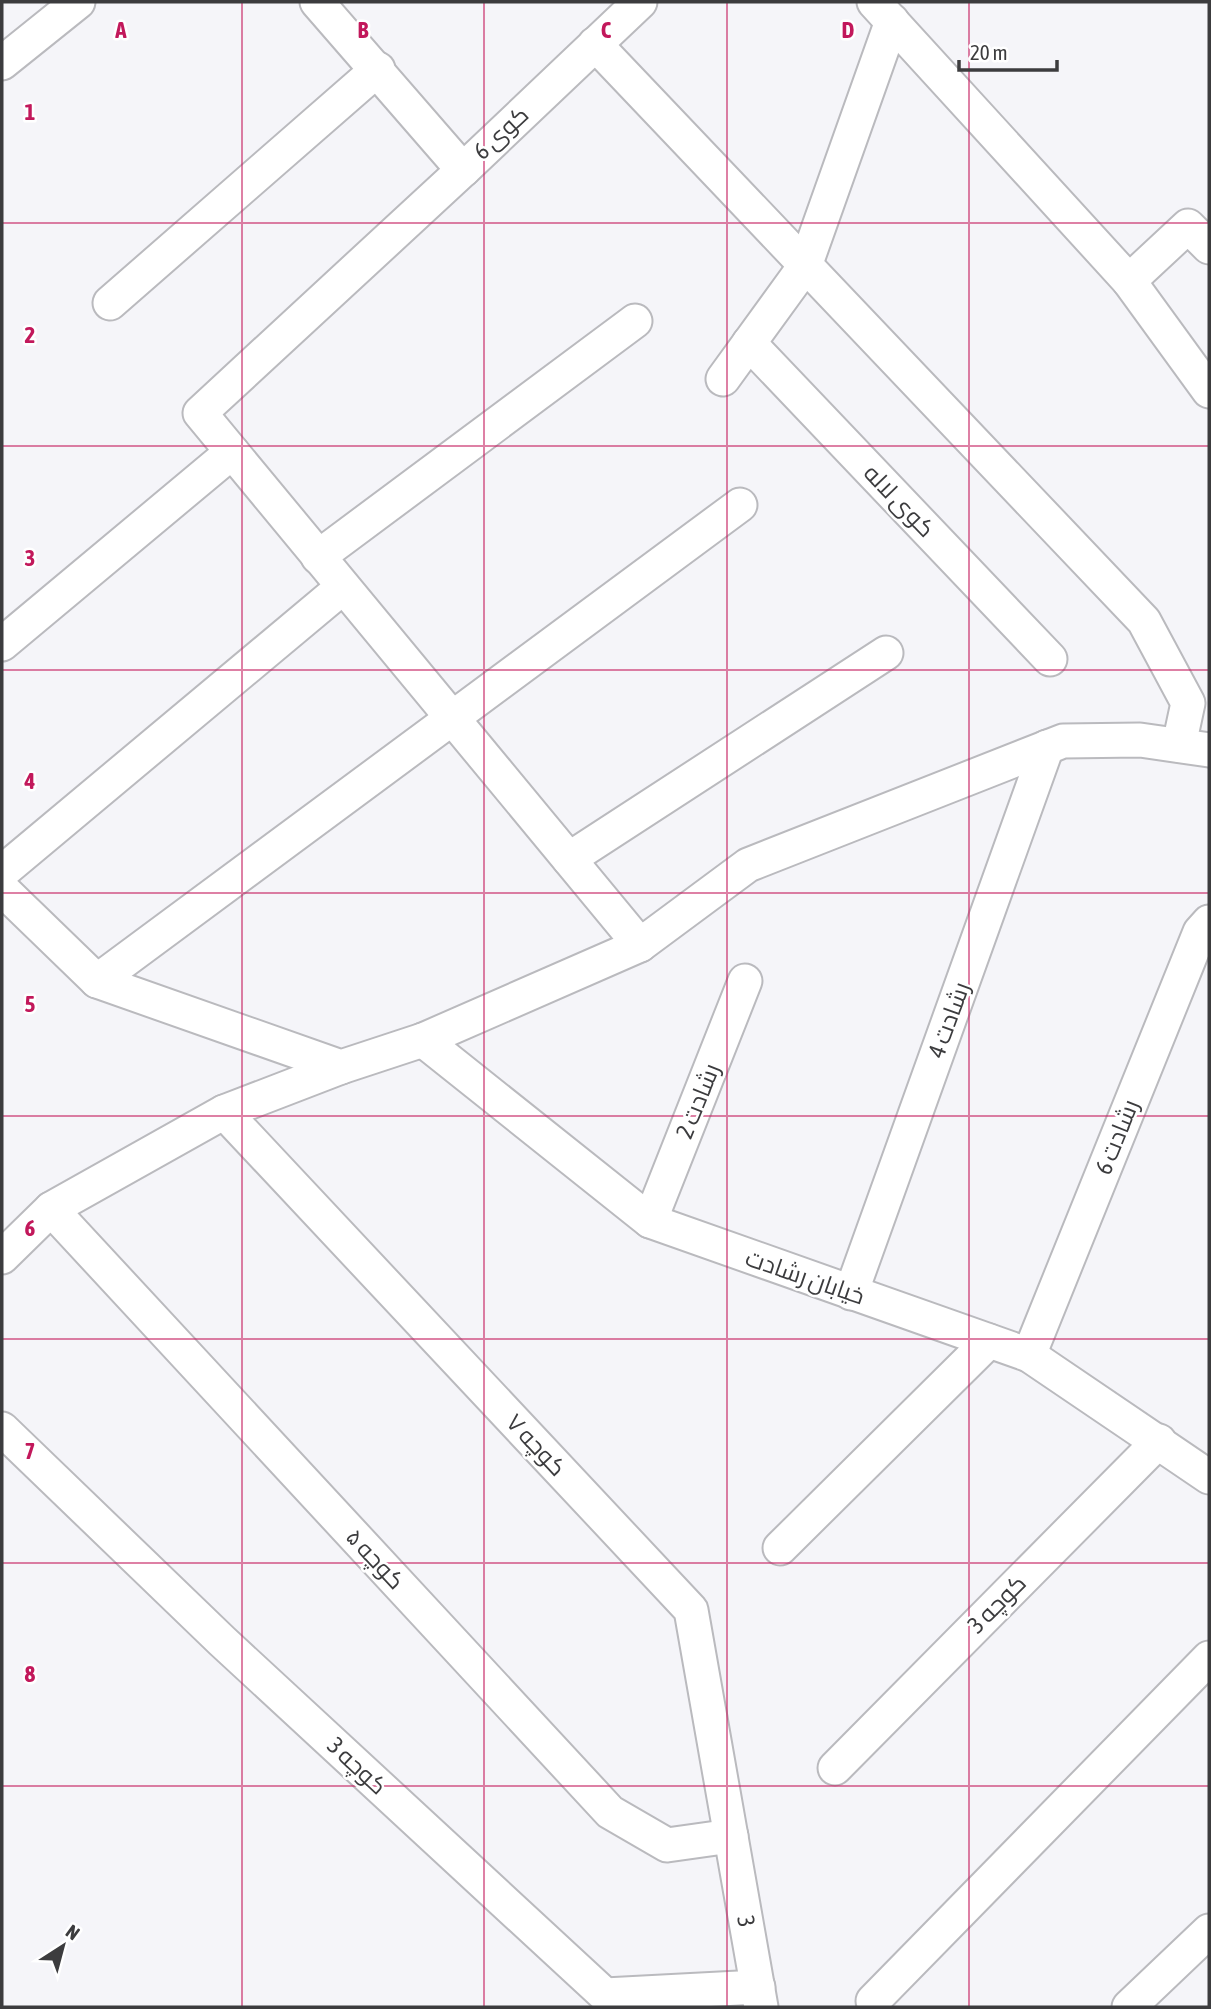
<svg xmlns="http://www.w3.org/2000/svg" width="1211" height="2009" viewBox="0 0 1211 2009" font-family="'Asap Condensed',Cairo,sans-serif">
  <style>
    .lines { fill: none; stroke-linecap: round; stroke-linejoin: round }
    .minor-casing { stroke: #bababe; stroke-width: 37 }
    .minor { stroke: #fff; stroke-width: 33 }
    .grid { fill: none; stroke: #c2185b; stroke-width: 2; stroke-opacity: 0.55 }
    .labels { text-anchor: middle; stroke-width: 5; stroke-linejoin: round; paint-order: stroke }
    .street-label { font-size: 24px; fill: #3c3c3e; stroke: #fff }
    .grid-label { font-size: 23px; text-anchor: middle; font-weight: bold; fill: #c2185b; stroke: #fff; stroke-width: 5; stroke-linejoin: round; paint-order: stroke }
  </style>
  <rect width="100%" height="100%" fill="#f5f5f9"/>
  <g class="lines">
    <defs>
      <g id="minor">
        <path d="M317,2L463,170L640,2"/>
        <path d="M874,2L1129,281L1188,226L1209,247"/>
        <path d="M595,44L1144,621L1188,703L1179,745"/>
        <path d="M2,63L78,2"/>
        <path d="M463,170L200,413L640,945"/>
        <path d="M1129,281L1209,391"/>
        <path d="M110,303L378,69"/>
        <path d="M749,343L1050,659"/>
        <path d="M723,379L805,266L892,21"/>
        <path d="M318,557L635,321"/>
        <path d="M2,644L232,452"/>
        <path d="M569,859L886,653"/>
        <path d="M2,872L343,587"/>
        <path d="M2,889L97,981L341,1067L423,1040L640,945L748,865L1063,741L1140,740L1209,750"/>
        <path d="M97,981L740,505"/>
        <path d="M423,1040L650,1221L1029,1355L1209,1477"/>
        <path id="s1" d="M224,1112L691,1610L761,2007"/>
        <path d="M51,1209L610,1812L667,1845L731,1836"/>
        <path d="M650,1221L745,981"/>
        <path d="M2,1257L51,1209L224,1112L341,1067"/>
        <path d="M851,1293L1047,747"/>
        <path d="M1029,1355L1200,932L1209,922"/>
        <path d="M2,1429L222,1641L605,1995L758,1987"/>
        <path d="M780,1548L989,1341"/>
        <path d="M835,1768L1159,1441"/>
        <path d="M873,2001L1209,1658"/>
        <path d="M1129,2007L1209,1931"/>
      </g>
    </defs>
    <use href="#minor" class="minor-casing"/>
    <use href="#minor" class="minor"/>
  </g>
  <path class="grid" d="M242,2V2007M484,2V2007M727,2V2007M969,2V2007M2,223H1209M2,446H1209M2,670H1209M2,893H1209M2,1116H1209M2,1339H1209M2,1563H1209M2,1786H1209"/>
  <g class="labels">
    <g class="street-label">
      <text transform="translate(501 133) rotate(-43)" y="8">کوی 6</text>
      <text transform="translate(899 501) rotate(46)" y="8">کوی لاله</text>
      <text transform="translate(949 1020) rotate(-70)" y="8">رشادت 4</text>
      <text transform="translate(698 1101) rotate(-68)" y="8">رشادت 2</text>
      <text transform="translate(1117 1137) rotate(-68)" y="8">رشادت 6</text>
      <text transform="translate(805 1277) rotate(19)" y="8">خیابان رشادت</text>
      <text transform="translate(536 1445) rotate(47)" y="8">کوچه ۷</text>
      <text transform="translate(375 1559) rotate(47)" y="8">کوچه ۵</text>
      <text transform="translate(997 1604) rotate(-45)" y="8">کوچه 3</text>
      <text transform="translate(357 1766) rotate(43)" y="8">کوچه 3</text>
      <text dy="8" stroke="none"><textPath href="#s1" startOffset="999">3</textPath></text>
    </g>
  </g>
  <g class="grid-label">
    <text x="121" y="38">A</text>
    <text x="363" y="38">B</text>
    <text x="606" y="38">C</text>
    <text x="848" y="38">D</text>
    <text x="30" y="120">1</text>
    <text x="30" y="343">2</text>
    <text x="30" y="566">3</text>
    <text x="30" y="789">4</text>
    <text x="30" y="1012">5</text>
    <text x="30" y="1236">6</text>
    <text x="30" y="1459">7</text>
    <text x="30" y="1682">8</text>
  </g>
  <rect width="1211" height="2009" fill="none" stroke="#3c3c3e" stroke-width="7"/>
  <g transform="translate(63 1946) rotate(36)" stroke="#ffffff" stroke-width="5" paint-order="stroke">
  <path d="M0-5L12 26L0 18L-12 26Z" fill="#3c3c3e"/>
  <text y="-10" font-size="19" font-weight="bold" text-anchor="middle" fill="#3c3c3e">N</text>
  </g>
  <path d="M959 60v10h98v-10" fill="none" stroke="#3c3c3e" stroke-width="3.5"/>
  <text x="970" y="60" font-size="21" fill="#3c3c3e" stroke="#ffffff" stroke-width="5" paint-order="stroke">20 m</text>
</svg>
